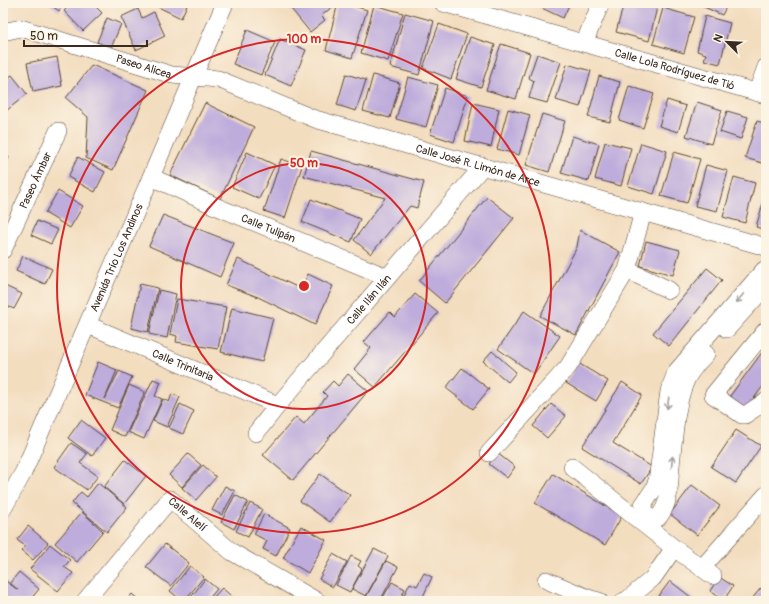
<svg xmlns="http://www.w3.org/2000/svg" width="769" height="604" viewBox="0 0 769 604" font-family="Pangolin,sans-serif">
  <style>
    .building { fill: #beacdc }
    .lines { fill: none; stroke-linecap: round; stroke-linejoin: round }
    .minor-casing { stroke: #574536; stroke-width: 18 }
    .minor { stroke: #fff; stroke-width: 17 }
    .oneway { stroke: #a79f9a }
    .ring { fill: none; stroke: #d62828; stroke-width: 2 }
    .labels { text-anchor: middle; stroke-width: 4; stroke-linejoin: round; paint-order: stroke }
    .street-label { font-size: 11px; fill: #3b2a1e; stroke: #fcf5e5 }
    .centre { fill: #d62828; stroke: #fcf5e5; stroke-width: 2 }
    .ring-label { font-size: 12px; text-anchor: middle; font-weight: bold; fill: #d62828; stroke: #fcf5e5; stroke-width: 4; stroke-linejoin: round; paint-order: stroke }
  </style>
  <rect width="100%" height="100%" fill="#fcf5e5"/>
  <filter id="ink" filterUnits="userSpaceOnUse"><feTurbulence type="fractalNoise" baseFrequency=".025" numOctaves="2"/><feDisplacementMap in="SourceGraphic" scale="8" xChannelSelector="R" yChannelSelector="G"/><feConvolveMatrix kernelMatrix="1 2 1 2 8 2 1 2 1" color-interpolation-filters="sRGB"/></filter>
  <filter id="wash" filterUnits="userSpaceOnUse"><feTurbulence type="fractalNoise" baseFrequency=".012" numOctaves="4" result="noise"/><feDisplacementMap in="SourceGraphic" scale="16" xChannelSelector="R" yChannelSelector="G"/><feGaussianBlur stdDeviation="0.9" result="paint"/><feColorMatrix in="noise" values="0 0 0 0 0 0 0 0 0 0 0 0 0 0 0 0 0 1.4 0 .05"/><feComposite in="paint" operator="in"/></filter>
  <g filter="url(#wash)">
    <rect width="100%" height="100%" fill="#f3ddbf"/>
    <g id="blocks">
      <path class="building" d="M48,3H64L59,11Z
        M72,3H92L102,13L83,31L64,11Z
        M150,3H188L181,18Z
        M289,3H337L321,16L325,20L310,32L287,4Z
        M338,3H343L367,10L352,58L326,50Z
        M531,3H570L563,18Z
        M624,3H658L649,41L616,32Z
        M703,3H728L722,15L704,7Z
        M374,5L403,13L388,61L361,53Z
        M663,8L694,17L684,53L653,44Z
        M138,9L142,18L154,12L165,36L136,50L121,17Z
        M405,13L434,21L419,75L390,67Z
        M705,16L730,23L720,64L704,60L706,54L697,51Z
        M107,18L121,24L111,48L97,42Z
        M439,24L467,34L451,79L423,68Z
        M247,30L275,42L261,75L233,64Z
        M470,37L495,45L481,87L456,79Z
        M280,39L306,50L291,86L265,75Z
        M501,44L530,53L516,99L486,90Z
        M537,54L561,62L547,103L529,98L534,81L529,78Z
        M57,57L62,86L33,92L27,63Z
        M567,64L591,71L580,107L556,100Z
        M92,65L148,90L113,170L86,158L88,117L66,98Z
        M346,74L366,80L356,111L337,105Z
        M12,75L27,94L6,111L3,107V81Z
        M373,75L400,83L390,118L363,111Z
        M599,76L620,82L610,122L588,117Z
        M408,77L438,85L426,127L396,119Z
        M629,86L654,94L643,128L619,120Z
        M445,88L468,96L454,142L430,134Z
        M667,100L686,106L678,132L659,126Z
        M697,102L722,110L711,144L686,136Z
        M205,103L254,127L220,199L170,175Z
        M473,103L499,109L491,147L465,141Z
        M508,109L530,115L519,155L497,149Z
        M727,111L748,117L741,139L720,132Z
        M542,114L565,121L549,172L526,165Z
        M757,121L766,124V164L745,158Z
        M572,136L599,144L589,181L561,173Z
        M605,142L631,148L621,186L595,179Z
        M641,143L667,151L654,194L628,186Z
        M311,151L424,182L417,208L410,206L371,254L354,240L385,198L304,176Z
        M247,152L275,165L259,199L232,187Z
        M674,152L700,159L687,203L661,196Z
        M3,154L9,157L3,171Z
        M78,157L105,172L95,192L68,177Z
        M281,159L302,166L285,218L264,211Z
        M706,165L728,171L717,211L695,206Z
        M734,177L755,183L745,223L723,217Z
        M58,191L83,206L70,228L45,213Z
        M766,193V230L756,227Z
        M487,197L514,218L445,303L419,281Z
        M311,199L360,219L351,242L302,222Z
        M163,215L234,243L220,277L149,246Z
        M37,221L58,230L51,244L31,235Z
        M580,230L620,252L576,335L540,316L577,247Z
        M646,241L680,250L673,275L640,266Z
        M23,256L52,269L45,284L16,271Z
        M238,259L301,289L308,274L333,286L315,325L258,297L226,285Z
        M707,268L722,280L669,346L653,333Z
        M140,284L158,288L148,332L131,328Z
        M5,286L22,294L14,309L3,304V290Z
        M159,290L176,294L167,338L149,334Z
        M415,294L438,313L375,387L354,369L371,348L364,342L390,312L395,317Z
        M177,299L226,307L218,349L176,342L177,336L170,334Z
        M232,308L273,318L262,362L221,352Z
        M524,311L560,336L534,374L498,349Z
        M766,347V382L744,412L727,400Z
        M492,351L516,372L508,382L483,361Z
        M98,362L117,370L105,399L119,371L132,377L118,408L85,395Z
        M578,363L608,381L596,401L566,383Z
        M462,368L489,389L473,409L446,388Z
        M348,374L368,391L293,480L263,455L296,417L304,424L327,396L323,392L333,381L338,386Z
        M153,379L161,382L155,396L162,399L144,439L128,432Z
        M622,382L642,395L613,443L652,467L641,484L582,447Z
        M129,385L145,392L125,437L110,430Z
        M172,394L180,397L167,427L153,421L163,399L169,402Z
        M180,404L194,411L183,434L169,428Z
        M551,404L566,416L547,438L533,426Z
        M81,420L105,438L92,456L68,438Z
        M736,430L761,446L736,483L711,467Z
        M71,443L87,454L80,463L98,476L87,490L54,467Z
        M497,453L515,467L507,478L489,464Z
        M188,454L201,465L182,487L169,475Z
        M125,460L146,476L124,504L104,487Z
        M203,465L216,477L196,500L182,488Z
        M320,474L350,495L330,522L300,501Z
        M553,474L622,516L605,545L535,503Z
        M98,483L127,507L107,532L72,503L81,492L87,497Z
        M692,485L720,506L697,535L670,514Z
        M225,486L235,491L222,515L212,510Z
        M235,495L248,502L234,529L221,522Z
        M250,503L262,509L248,537L236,531Z
        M82,512L103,531L77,562L55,543Z
        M264,514L290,528L276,556L263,549L267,541L254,534Z
        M28,526L48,543L33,560L21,550L25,546L17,540Z
        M301,526L326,540L308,573L283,558Z
        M50,544L70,560L64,567L73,573L58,591L30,569Z
        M165,544L189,563L171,586L146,567Z
        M374,549L388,556L366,596L352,589Z
        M333,554L347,562L333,587L319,579Z
        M351,556L361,561L358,566L362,569L350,592L336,585Z
        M386,561L398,567L380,601H374L366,597Z
        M190,566L204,577L184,601H182L170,591Z
        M19,572L39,589L30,600L31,601H3V579L18,590L10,583Z
        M424,573L432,577L421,601H401L410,583L417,586Z
        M719,577L733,586L724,600L710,591Z
        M205,579L217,589L207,601H188Z
        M670,581L696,601H663L658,597Z
        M392,582L405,589L399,601H381Z
        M222,588L237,601H210Z
        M761,588L766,592V601H750Z
        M132,594L140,601H126Z"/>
    </g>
  </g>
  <g filter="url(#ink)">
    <use href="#blocks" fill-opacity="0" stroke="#574536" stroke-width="1"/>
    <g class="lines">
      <defs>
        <g id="minor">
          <path id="s1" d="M443,3L766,95"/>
          <path id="s2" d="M3,32L21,28L172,75L218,79L315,119L766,247"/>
          <path d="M584,43L601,3"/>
          <path d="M757,92L766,67"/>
          <path id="s3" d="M151,177L215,206L387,277"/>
          <path id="s4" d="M3,250L58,131"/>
          <path d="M627,270L669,290"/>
          <path id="s5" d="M88,325L278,405"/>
          <path d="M727,329L766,286"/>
          <path d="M766,330L713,395L742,415H745L766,401"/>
          <path id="s6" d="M256,433L278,405L483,166"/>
          <path d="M489,453L568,367L627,270L643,212"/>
          <path d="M572,467L641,522L644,517L643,505L653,490L657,481L669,391L676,372L764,270H766"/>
          <path id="s7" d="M3,509L23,473L151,177L225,3"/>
          <path d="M644,517L658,518C671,502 669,486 671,466C674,439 675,403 687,378C692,369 699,361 706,354"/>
          <path d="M641,522L674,548L713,576"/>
          <path d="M702,568L766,495"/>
          <path d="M546,580L591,599L599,601"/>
          <path id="s8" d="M85,601L170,499L232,552L317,601"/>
          <path d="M624,601L627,600L653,578L674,548"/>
        </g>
      </defs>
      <use href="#minor" class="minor-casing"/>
      <use href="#minor" class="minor"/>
    </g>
    <defs><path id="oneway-shaft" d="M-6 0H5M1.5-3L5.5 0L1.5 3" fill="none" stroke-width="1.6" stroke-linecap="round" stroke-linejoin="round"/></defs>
    <g class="oneway">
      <use href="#oneway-shaft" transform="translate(740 298) rotate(131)"/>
      <use href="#oneway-shaft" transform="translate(668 403) rotate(98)"/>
      <use href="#oneway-shaft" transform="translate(672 462) rotate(-85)"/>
    </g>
  </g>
  <g class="ring">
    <circle cx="304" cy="286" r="123"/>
    <circle cx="304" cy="286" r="247"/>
  </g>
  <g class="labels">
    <g class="street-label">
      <text dy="4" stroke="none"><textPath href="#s2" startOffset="147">Paseo Alicea</textPath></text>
      <text dy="4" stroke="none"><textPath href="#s1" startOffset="241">Calle Lola Rodríguez de Tió</textPath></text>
      <text dy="4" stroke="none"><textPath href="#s2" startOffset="497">Calle José R. Limón de Arce</textPath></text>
      <text dy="4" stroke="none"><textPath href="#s4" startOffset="77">Paseo Ámbar</textPath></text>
      <text dy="4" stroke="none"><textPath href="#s3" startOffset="128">Calle Tulipán</textPath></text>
      <text dy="4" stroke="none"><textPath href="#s7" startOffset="276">Avenida Trío Los Andinos</textPath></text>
      <text dy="4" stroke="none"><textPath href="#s6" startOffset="175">Calle Ilán Ilán</textPath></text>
      <text dy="4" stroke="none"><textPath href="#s5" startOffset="103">Calle Trinitaria</textPath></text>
      <text dy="4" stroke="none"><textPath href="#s8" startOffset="156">Calle Alelí</textPath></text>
    </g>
  </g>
  <circle cx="304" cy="286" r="6" class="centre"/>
  <g class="ring-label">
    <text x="304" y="43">100 m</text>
    <text x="304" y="167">50 m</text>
  </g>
  <rect width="769" height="604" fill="none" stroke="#fcf5e5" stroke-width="16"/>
  <g transform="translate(727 42) rotate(294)" stroke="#fcf5e5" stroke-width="3" paint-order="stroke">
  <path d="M0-3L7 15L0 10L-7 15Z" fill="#3b2a1e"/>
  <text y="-6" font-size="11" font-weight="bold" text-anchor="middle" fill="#3b2a1e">N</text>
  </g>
  <path d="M24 40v6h123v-6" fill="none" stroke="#3b2a1e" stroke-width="2"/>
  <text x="30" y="40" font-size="12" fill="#3b2a1e" stroke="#fcf5e5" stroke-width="3" paint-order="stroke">50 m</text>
</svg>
